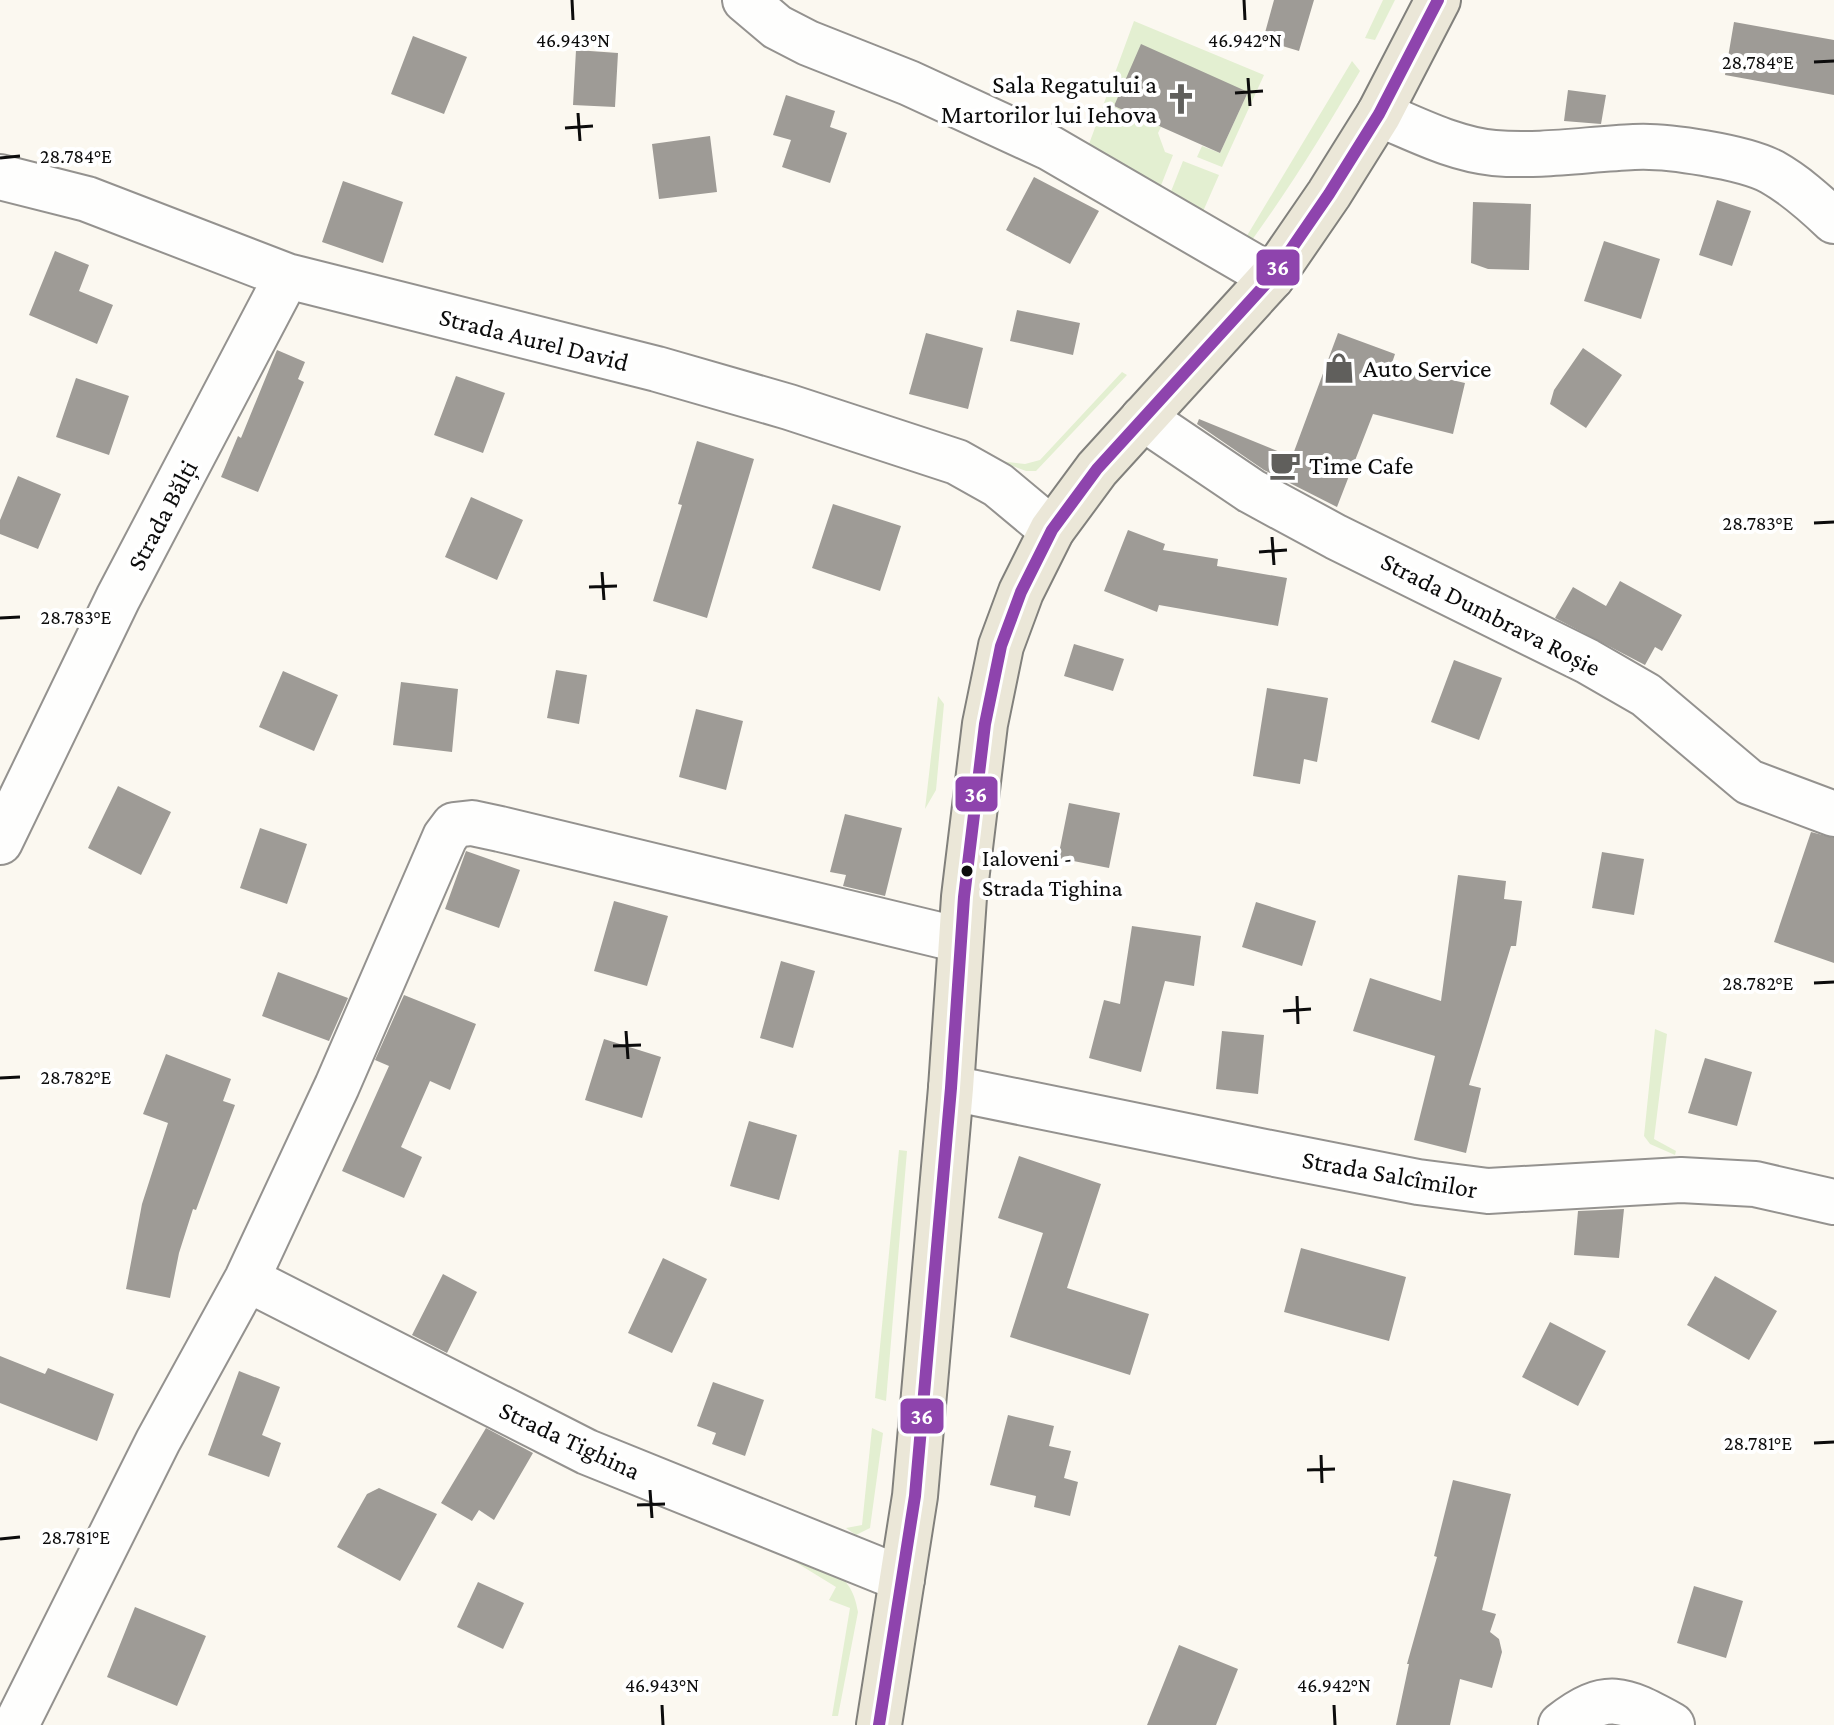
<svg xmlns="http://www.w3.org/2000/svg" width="1834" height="1725" viewBox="0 0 1834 1725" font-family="'Crimson Pro',serif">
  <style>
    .green { fill: #e3efd1 }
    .building { fill: #9e9b96 }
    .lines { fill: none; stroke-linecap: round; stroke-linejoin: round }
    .minor-casing { stroke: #94928f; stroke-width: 48 }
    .major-casing { stroke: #81807c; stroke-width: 48 }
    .minor { stroke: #fefefd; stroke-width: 44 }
    .major { stroke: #ebe7d8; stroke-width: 44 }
    .bus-1-casing { stroke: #fff; stroke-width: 18 }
    .bus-1 { stroke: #8e44ad; stroke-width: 12 }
    .ticks { fill: none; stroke: #0c0c0c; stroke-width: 3 }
    .bus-dot { fill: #0c0c0c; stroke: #fff; stroke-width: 3 }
    .labels { text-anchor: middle; stroke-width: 8; stroke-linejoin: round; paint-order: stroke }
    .bus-label { font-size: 24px; fill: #0c0c0c; stroke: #fff; text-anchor: start }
    .poi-label { font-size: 26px; fill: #0c0c0c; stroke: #fff; text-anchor: start }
    .street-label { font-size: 26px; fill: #0c0c0c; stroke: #fff }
    .ticks-label { font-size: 20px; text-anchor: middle; fill: #0c0c0c; stroke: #fff; stroke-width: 8; stroke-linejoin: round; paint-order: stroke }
    .line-badge { stroke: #fff; stroke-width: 3 }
    .badge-label { font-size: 22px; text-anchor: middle; font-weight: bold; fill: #fff }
  </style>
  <rect width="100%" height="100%" fill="#fbf8f0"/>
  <path class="green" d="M1383,0H1395L1375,40L1365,38Z
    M1134,21L1264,75L1222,167L1197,157L1202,146L1220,153L1248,92L1114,106L1161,127L1158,133L1165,152L1173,155L1158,193L1085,155Z
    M1352,61L1360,71C1326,129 1291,186 1252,240L1245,239Z
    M1183,161L1219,175L1201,216L1168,199Z
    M1122,372L1127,375L1036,471H1026L1000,461L1025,464L1040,460Z
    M938,696L944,704L936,790L925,809Z
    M1655,1029L1667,1034L1654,1139L1676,1151L1675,1155L1650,1144L1644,1136Z
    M899,1150L907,1151L886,1401L875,1398Z
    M872,1428L883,1433L870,1528L856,1535L846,1528L862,1525Z
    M779,1552C816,1563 852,1567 858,1612L838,1716H832L850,1608L829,1600L836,1587Z"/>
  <path class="building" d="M1274,0H1314L1299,51L1263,40Z
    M1734,22L1834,40V95L1725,75Z
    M413,36L467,57L444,114L391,94Z
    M1141,44L1248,92L1220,153L1114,106Z
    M576,50L618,53L615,107L573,105Z
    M1568,90L1606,95L1601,124L1564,121Z
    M786,95L835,111L830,127L847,133L830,183L782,167L791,140L773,135Z
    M710,136L717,192L659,199L652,144Z
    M1034,177L1099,211L1070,264L1006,230Z
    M343,181L403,202L383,263L322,242Z
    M1717,200L1751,211L1732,266L1699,255Z
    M1473,202L1531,204L1529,270L1488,269L1471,263Z
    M1604,241L1660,259L1641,319L1584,301Z
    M55,251L89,265L79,291L113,305L97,344L29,315Z
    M1017,310L1080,323L1073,355L1010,341Z
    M926,333L983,348L968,409L909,394Z
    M1338,333L1395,354L1391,366L1465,383L1453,434L1373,414L1337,507L1264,470L1197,424L1199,419L1292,457Z
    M1583,348L1622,375L1586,428L1550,404L1554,390Z
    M277,350L305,362L298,379L304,382L258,492L221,477L238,436L241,438Z
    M456,376L505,393L483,453L434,435Z
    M76,378L129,396L109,455L56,437Z
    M697,441L754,459L707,618L653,601L682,505L678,504Z
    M18,476L61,494L38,549L0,534V520Z
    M471,497L523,520L497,580L445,557Z
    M833,504L901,526L880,591L812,568Z
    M1128,530L1165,544L1163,550L1218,559L1217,566L1287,578L1278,626L1159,605L1157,612L1104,591Z
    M1620,581L1682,615L1662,651L1655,647L1645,665L1555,618L1573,587L1606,606Z
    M1074,644L1124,659L1113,691L1064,676Z
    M1454,660L1502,678L1479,740L1431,722Z
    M556,670L587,675L579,724L547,718Z
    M283,671L338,695L314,751L259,727Z
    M401,682L458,689L452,752L393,745Z
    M1267,688L1328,698L1317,762L1304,759L1300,784L1253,776Z
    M696,709L743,721L726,790L679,777Z
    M118,786L171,812L141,875L88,848Z
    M1069,803L1120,813L1109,868L1058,858Z
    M845,814L902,828L885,896L843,886L846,875L830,872Z
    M260,828L307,844L287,904L240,888Z
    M1811,832L1834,838V963L1774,942Z
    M466,851L520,870L499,928L445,909Z
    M1602,852L1644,859L1634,915L1592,908Z
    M1458,875L1506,881L1504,899L1522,901L1516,946H1511L1469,1085L1481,1088L1466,1153L1414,1140L1435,1056L1353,1031L1370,978L1441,1001Z
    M614,901L668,916L647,986L594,971Z
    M1256,902L1316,921L1302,966L1242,947Z
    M1132,926L1201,936L1194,986L1165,981L1141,1072L1089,1058L1104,1000L1120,1004Z
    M781,961L815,971L793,1048L760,1038Z
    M278,972L348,998L329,1041L262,1016Z
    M404,995L476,1024L450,1090L430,1081L401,1147L422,1157L404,1198L342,1171L389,1066L375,1060Z
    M1222,1031L1264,1035L1258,1094L1216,1089Z
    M604,1039L661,1057L642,1118L585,1100Z
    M166,1054L231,1079L223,1101L235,1105L196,1210L193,1209L179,1253L170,1298L126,1289L142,1204L168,1123L143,1114Z
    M1705,1058L1752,1072L1737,1126L1688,1113Z
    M749,1121L797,1135L779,1200L730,1186Z
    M1019,1156L1101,1184L1067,1288L1149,1314L1130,1375L1010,1337L1043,1233L998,1218Z
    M1624,1209L1619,1258L1574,1255L1578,1211Z
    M1301,1248L1406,1277L1389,1341L1284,1312Z
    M663,1258L707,1279L672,1353L628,1333Z
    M443,1274L477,1292L447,1353L412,1335Z
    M1715,1276L1777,1311L1749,1360L1687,1325Z
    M1550,1322L1606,1351L1578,1406L1522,1377Z
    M0,1356L45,1374L48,1368L114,1394L97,1441L0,1403Z
    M239,1371L280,1387L262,1435L281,1443L269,1477L208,1455Z
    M713,1382L764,1400L745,1456L712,1444L716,1433L697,1426Z
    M1008,1415L1054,1426L1049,1446L1071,1451L1064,1478L1078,1482L1070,1516L1034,1507L1036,1496L990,1485Z
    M486,1428L533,1453L494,1520L479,1510L472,1521L441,1503Z
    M1453,1480L1511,1494L1482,1610L1496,1614L1490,1632L1499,1639L1502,1652L1492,1688L1460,1679L1450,1725H1396L1409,1664H1407L1437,1557L1434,1556Z
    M379,1488L437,1514L400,1581L337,1547L367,1494Z
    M478,1582L524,1603L503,1649L457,1627Z
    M1694,1586L1743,1601L1726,1658L1677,1643Z
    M135,1607L206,1636L177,1706L107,1677Z
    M1179,1645L1238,1669L1216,1725H1147Z"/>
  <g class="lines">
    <defs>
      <path id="minor" d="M745,0L777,27L808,43L909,83L1050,148L1272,277
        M1379,114C1416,129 1453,149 1494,153C1540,157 1588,149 1634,147C1666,145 1744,157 1772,172C1795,185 1814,202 1834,221
        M0,177L87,199L287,276L657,369L789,407L957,462L998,485L1052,530
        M1143,418L1251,491L1336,537L1587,661L1646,695L1749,782L1834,814
        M0,842L118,598L287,276
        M951,1088L1260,1151L1418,1182L1488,1191L1681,1180L1755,1184L1834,1202
        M247,1279L587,1452L902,1579
        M16,1725L158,1441L247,1279L337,1086L445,837L454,825L472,823L500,829L960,940
        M1561,1725C1607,1689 1624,1699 1672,1725"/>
      <path id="major" d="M879,1725L915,1496L951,1088L964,897L985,724L1001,646L1021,592L1052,530L1097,469L1272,277L1329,194L1379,114L1438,0"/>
    </defs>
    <use href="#minor" class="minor-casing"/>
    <use href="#major" class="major-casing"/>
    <use href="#minor" class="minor"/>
    <use href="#major" class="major"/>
    <defs>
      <path id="bus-1" d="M879,1725L915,1496L951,1088L964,897L985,724L1001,646L1021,592L1052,530L1097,469L1272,277L1329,194L1379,114L1438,0"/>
    </defs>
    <use href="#bus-1" class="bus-1-casing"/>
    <use href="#bus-1" class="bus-1"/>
  </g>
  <path class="ticks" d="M572,0L573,20M1244,0L1245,20M1814,62L1834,61M1248,78L1250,106M1235,93L1263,91M578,113L580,141M565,128L593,126M0,158L20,156M1814,523L1834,522M1272,537L1274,565M1259,552L1287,550M602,572L604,600M589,587L617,586M0,618L20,617M1814,983L1834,982M1297,996L1298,1024M1283,1011L1311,1009M626,1031L628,1059M613,1046L641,1045M0,1078L20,1077M1814,1443L1834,1442M1321,1455L1322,1483M1307,1470L1335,1469M650,1490L652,1518M637,1505L665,1504M0,1539L20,1537M662,1705L663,1725M1334,1705L1335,1725"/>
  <defs>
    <symbol id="church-bare" viewBox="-9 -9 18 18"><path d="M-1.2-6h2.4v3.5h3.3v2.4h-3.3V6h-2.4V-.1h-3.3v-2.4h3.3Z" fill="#605f5c" stroke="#fff" stroke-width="2.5" paint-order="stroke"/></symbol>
    <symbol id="shop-bare" viewBox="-9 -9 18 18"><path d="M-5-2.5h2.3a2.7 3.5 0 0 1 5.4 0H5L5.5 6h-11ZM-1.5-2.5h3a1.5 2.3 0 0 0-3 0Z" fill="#605f5c" stroke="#fff" stroke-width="2.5" paint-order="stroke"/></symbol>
    <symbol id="cafe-bare" viewBox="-9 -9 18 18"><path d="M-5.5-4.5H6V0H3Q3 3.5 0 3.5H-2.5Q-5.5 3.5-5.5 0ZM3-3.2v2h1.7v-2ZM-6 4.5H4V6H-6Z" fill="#605f5c" stroke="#fff" stroke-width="2.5" paint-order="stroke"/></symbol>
  </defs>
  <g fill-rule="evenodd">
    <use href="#church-bare" x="1159" y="77" width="44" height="44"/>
    <use href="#shop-bare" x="1317" y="346" width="44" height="44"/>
    <use href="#cafe-bare" x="1263" y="443" width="44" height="44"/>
  </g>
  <circle class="bus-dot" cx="967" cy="871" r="7"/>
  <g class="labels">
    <g class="bus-label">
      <text x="982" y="866">Ialoveni -<tspan x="982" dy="30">Strada Tighina</tspan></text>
    </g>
    <g class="poi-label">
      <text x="1157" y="93" text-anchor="end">Sala Regatului a<tspan x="1157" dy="30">Martorilor lui Iehova</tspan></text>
      <text x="1363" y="377">Auto Service</text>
      <text x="1309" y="474">Time Cafe</text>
    </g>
    <g class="street-label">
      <text transform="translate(534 339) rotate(14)" y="9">Strada Aurel David</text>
      <text transform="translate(162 515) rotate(-62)" y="9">Strada Bălți</text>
      <text transform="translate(1491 614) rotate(27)" y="9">Strada Dumbrava Roșie</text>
      <text transform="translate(1390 1174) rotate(10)" y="9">Strada Salcîmilor</text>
      <text transform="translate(570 1440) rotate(25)" y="9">Strada Tighina</text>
    </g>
  </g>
  <g class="ticks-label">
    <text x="573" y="47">46.943°N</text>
    <text x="1245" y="47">46.942°N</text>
    <text x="1758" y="69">28.784°E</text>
    <text x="76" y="163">28.784°E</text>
    <text x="1758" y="530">28.783°E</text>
    <text x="76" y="624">28.783°E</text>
    <text x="1758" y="990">28.782°E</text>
    <text x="76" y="1084">28.782°E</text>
    <text x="1758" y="1450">28.781°E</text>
    <text x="76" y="1544">28.781°E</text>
    <text x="662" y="1692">46.943°N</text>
    <text x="1334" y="1692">46.942°N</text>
  </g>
  <g class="line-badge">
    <rect x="1255" y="248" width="46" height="39" rx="8" fill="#8e44ad"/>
    <rect x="954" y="775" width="45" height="38" rx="8" fill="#8e44ad"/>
    <rect x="899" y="1397" width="46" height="38" rx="8" fill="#8e44ad"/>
  </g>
  <g class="badge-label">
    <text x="1278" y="275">36</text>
    <text x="976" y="802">36</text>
    <text x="922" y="1424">36</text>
  </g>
</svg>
